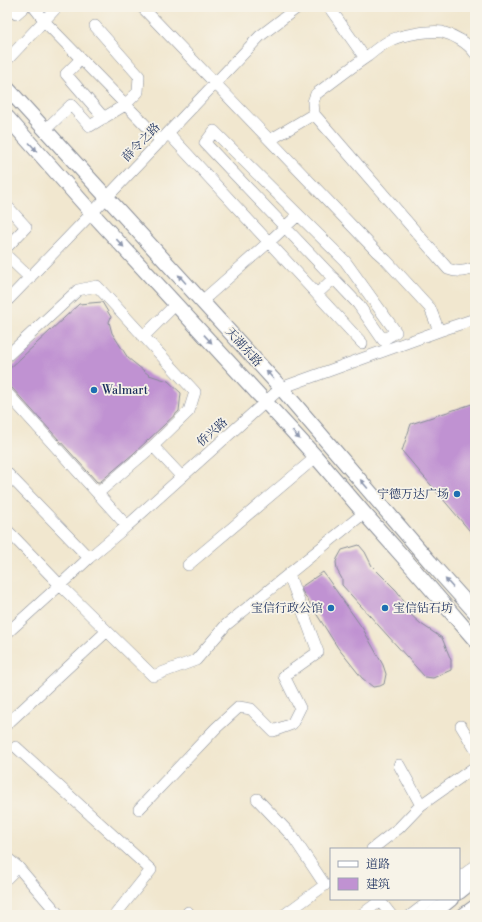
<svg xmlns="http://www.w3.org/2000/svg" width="482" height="922" viewBox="0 0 482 922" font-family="'Libre Bodoni','Noto Serif SC',serif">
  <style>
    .building { fill: #c092d2 }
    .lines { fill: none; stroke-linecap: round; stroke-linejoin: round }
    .minor-casing { stroke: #868b96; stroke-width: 12 }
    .major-casing { stroke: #868b96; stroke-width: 16 }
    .minor { stroke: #fff; stroke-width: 11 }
    .major { stroke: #fff; stroke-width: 14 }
    .oneway { fill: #8d97ae }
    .poi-dot { fill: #1f6fb2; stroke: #f7f3e8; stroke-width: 1.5 }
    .labels { text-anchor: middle; stroke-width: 3.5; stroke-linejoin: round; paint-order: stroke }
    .street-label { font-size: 12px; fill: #1b2f5e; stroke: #f7f3e8 }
    .poi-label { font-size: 12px; fill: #1b2f5e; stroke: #f7f3e8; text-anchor: start }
  </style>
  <rect width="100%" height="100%" fill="#f7f3e8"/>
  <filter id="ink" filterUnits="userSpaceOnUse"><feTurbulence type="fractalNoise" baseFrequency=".025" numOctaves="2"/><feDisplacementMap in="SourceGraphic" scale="8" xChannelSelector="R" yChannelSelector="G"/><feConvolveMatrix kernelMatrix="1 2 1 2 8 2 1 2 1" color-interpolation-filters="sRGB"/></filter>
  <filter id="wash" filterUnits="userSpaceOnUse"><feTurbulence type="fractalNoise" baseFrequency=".012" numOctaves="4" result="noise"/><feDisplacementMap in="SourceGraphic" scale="16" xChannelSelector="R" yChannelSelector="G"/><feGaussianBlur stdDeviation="0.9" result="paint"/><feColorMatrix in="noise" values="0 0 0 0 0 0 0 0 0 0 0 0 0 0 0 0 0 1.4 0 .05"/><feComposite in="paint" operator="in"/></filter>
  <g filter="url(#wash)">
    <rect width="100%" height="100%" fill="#f1e7cf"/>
    <g id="blocks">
      <path class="building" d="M102,302L111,317L109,322L112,333L128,358L149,375L168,381L181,393L179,411L133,454L100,482H97L12,388L7,386V371L79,304Z
        M475,403V537L402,451L411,424Z
        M359,545L365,552L372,566L397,591L405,603L409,613L421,624L442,638L451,660V670L433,678L425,677L342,585V579L337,570L336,562L337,559L342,550Z
        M323,572L363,629L383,665L386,674L384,684L380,686L373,687L362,678L338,648L302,591L301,587Z"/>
    </g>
  </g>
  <g filter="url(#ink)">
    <use href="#blocks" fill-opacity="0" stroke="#868b96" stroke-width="1"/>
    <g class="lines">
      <defs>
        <path id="minor" d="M10,7L16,14L24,7
          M34,7L44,20L47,24L161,141
          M142,7L377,252L386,260L430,308L439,331
          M329,7L365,58
          M475,53C468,43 454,35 442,32C431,30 401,35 391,40C383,44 375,50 368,56C350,68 334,81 316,94L313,102L314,114L448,269C459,273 464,271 475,268
          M81,59L66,74L104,118
          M7,60L57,7
          M45,130L71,105L90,126L125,105L138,92L139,76L95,26
          M214,131L345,261L396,332L383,340L358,304L205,143Z
          M168,133L362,343
          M270,140L314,114
          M7,206L26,227L7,247
          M7,256L30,278
          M317,294L334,278
          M7,301L92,213L260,36L298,7
          M202,301L269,242L298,215
          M143,337L176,304
          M7,356L78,290L97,286L195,392L189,411L153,446L182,477
          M7,393L127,526
          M7,473L89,558
          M98,493L153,446
          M7,530L60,585L107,631L7,724
          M188,565L316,457
          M107,631L153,676L196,660L226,625L364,513
          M7,633L60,585L89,558L127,526L281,388L439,331L475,319
          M461,726L475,749
          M16,747L151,870L115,915
          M257,799L293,837L325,885L284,915
          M421,805L475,767
          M139,809L216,728L239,707L251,709L273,731L292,724L300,708L284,676L318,652L289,575
          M372,849L399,828L421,805L399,765
          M7,858L18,867L59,915
          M7,878L18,867
          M459,878L475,866
          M188,912L190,915
          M361,915L380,901L391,915
          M411,915L432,899"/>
        <path id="major" d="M7,88L281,388L430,562L475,612
          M7,117L92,213L316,457L364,513L412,567L475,640
          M459,892L475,879
          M431,915L451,899
          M464,915L475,907"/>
      </defs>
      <use href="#minor" class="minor-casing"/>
      <use href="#major" class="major-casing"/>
      <use href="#minor" class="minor"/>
      <use href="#major" class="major"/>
    </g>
    <defs><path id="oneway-solid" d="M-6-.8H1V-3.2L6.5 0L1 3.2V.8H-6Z"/></defs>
    <g class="oneway">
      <use href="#oneway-solid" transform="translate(33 147) rotate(48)"/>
      <use href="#oneway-solid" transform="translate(120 243) rotate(47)"/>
      <use href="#oneway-solid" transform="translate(182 279) rotate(-132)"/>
      <use href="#oneway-solid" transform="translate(208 339) rotate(47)"/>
      <use href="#oneway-solid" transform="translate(270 375) rotate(-132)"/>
      <use href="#oneway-solid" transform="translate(296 435) rotate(48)"/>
      <use href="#oneway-solid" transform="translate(364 484) rotate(-130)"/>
      <use href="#oneway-solid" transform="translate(449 583) rotate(-132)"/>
    </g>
  </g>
  <g class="poi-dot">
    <circle cx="94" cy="390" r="4"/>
    <circle cx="457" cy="494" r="4"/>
    <circle cx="331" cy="608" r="4"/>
    <circle cx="385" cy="608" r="4"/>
  </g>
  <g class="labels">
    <g class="street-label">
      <text transform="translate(141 142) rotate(-46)" y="4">薛令之路</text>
      <text transform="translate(244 347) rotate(48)" y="4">天湖东路</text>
      <text transform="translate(212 432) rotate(-42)" y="4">侨兴路</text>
    </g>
    <g class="poi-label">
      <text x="102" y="394">Walmart</text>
      <text x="449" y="498" text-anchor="end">宁德万达广场</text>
      <text x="323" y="612" text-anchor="end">宝信行政公馆</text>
      <text x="393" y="612">宝信钻石坊</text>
    </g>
  </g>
  <rect width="482" height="922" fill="none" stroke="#f7f3e8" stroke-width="24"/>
  <rect x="330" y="848" width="130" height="52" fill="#f7f3e8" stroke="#9fa5b1"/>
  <rect x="338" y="861" width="20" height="6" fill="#ffffff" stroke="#9fa5b1"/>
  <text x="366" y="868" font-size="12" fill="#1b2f5e">道路</text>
  <rect x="338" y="878" width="20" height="12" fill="#c092d2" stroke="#9fa5b1"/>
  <text x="366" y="888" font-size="12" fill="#1b2f5e">建筑</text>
</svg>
